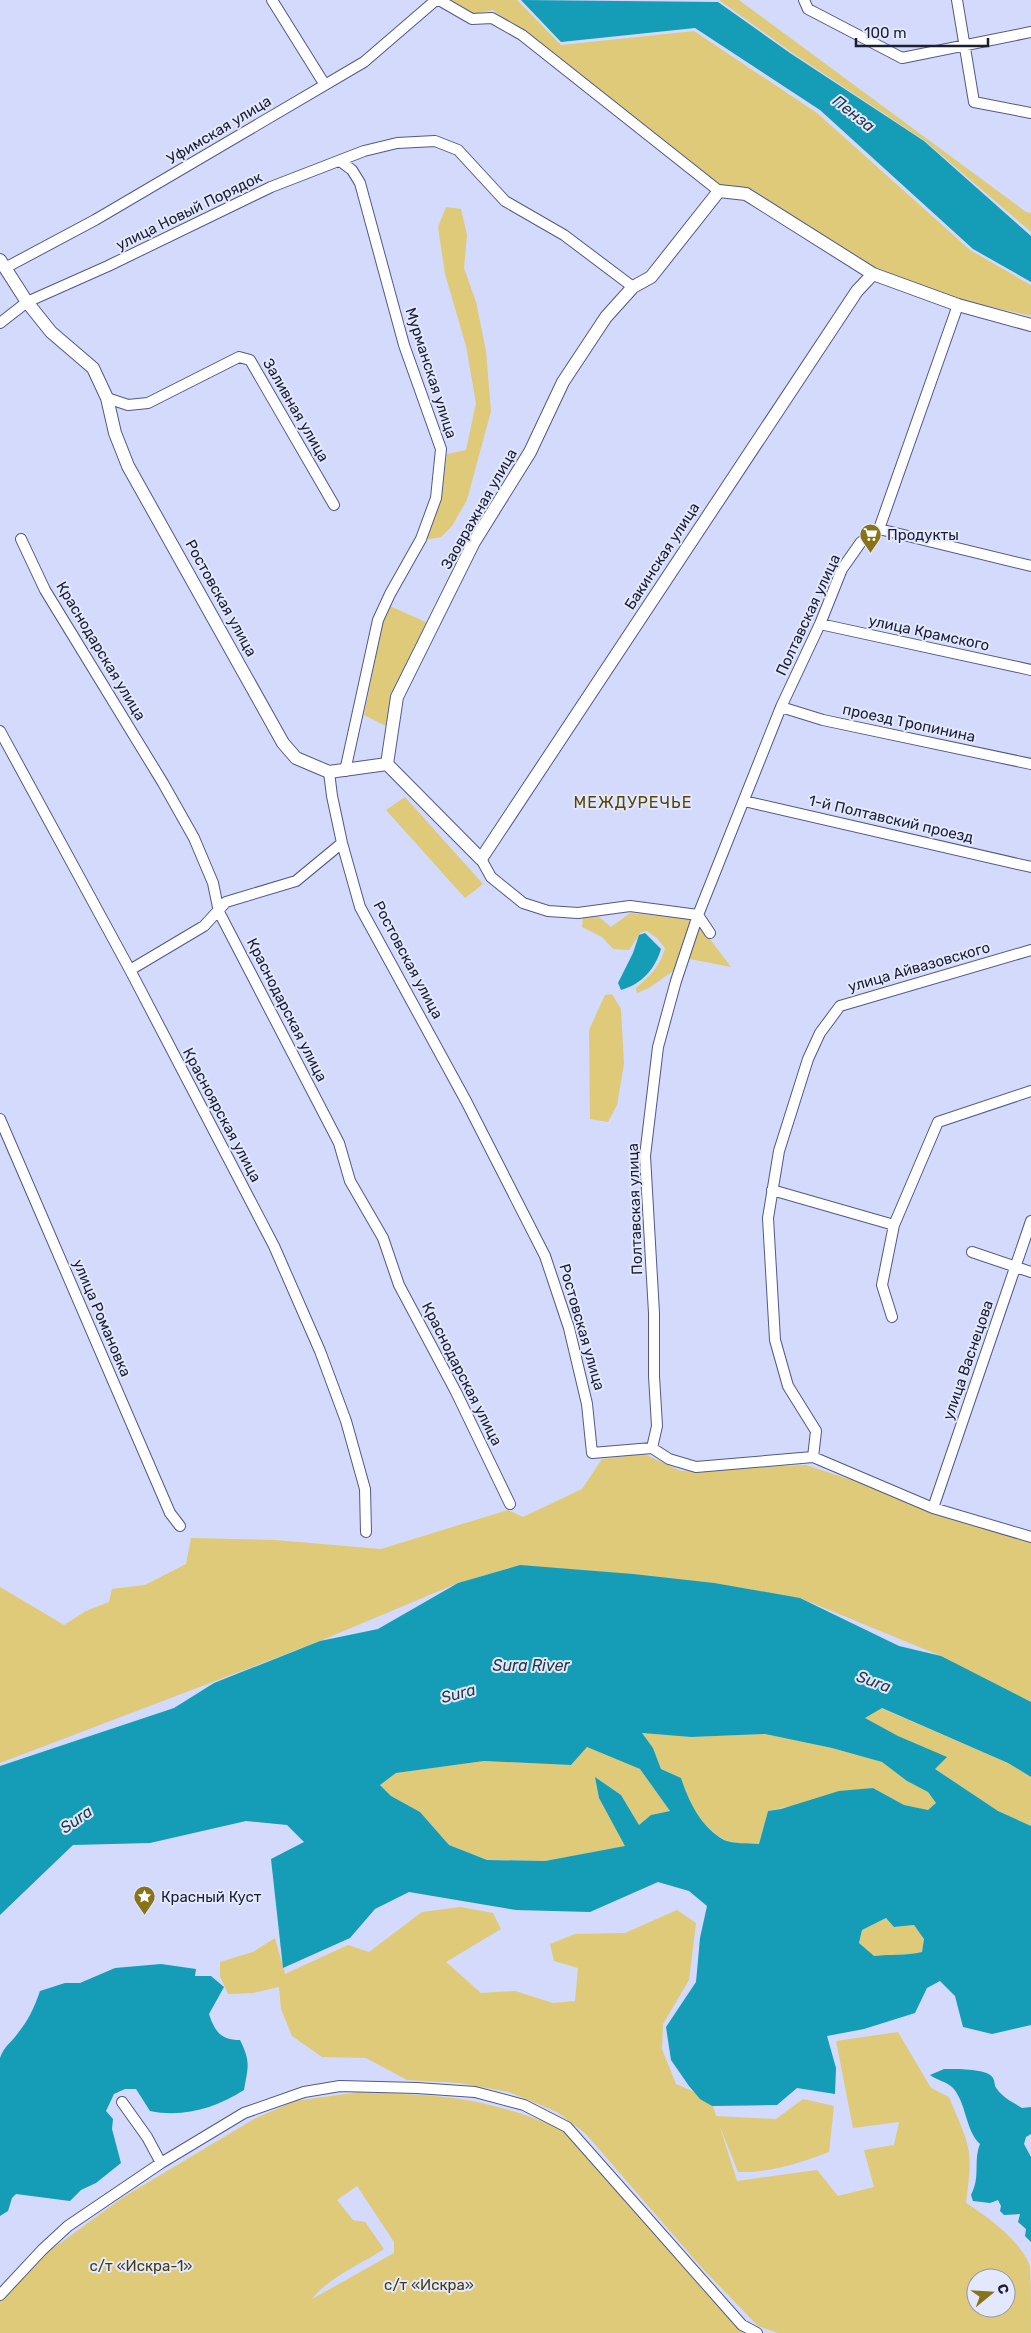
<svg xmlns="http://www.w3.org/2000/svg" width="1031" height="2333" viewBox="0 0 1031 2333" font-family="Rubik,sans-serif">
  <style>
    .green { fill: #deca78; fill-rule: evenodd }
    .water { fill: #159cb6; fill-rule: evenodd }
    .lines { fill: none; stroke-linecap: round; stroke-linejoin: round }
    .minor-casing { stroke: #515988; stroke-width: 12 }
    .tertiary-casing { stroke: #515988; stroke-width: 14 }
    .minor { stroke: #fff; stroke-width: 10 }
    .tertiary { stroke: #fff; stroke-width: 12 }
    .labels { text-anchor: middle; stroke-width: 4; stroke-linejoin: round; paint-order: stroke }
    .street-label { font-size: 15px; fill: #1a1e31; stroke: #e3e8fe }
    .poi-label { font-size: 15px; fill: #1a1e31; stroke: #e3e8fe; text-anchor: start }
    .park-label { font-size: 15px; fill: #463b08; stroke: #e3e8fe }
    .water-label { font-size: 16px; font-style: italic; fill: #1f393f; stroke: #e3e8fe }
    .neighbourhood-label { font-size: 16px; letter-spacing: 1px; fill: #554704; stroke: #e3e8fe }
  </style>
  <rect width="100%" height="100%" fill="#d3dafb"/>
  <path class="green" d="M449,0H517L561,45L694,31L817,113L970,250L1031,285V316L947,297L861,262L752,189L719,186L493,10L470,15Z
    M719,0H739L1026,212L1031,213V232L925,141L791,52Z
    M446,207L461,209L467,235L464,268L476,302L486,351L491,411L467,500L452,526L441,537L425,540L441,499L447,454L466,450L476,403L466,346L445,274L438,227Z
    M390,606L430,624L388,727L364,715L383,622Z
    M405,797L483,884L465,898L386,810Z
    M630,913L689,919L703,930L731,967L690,959L649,988L637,993L636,988C650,976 660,967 665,948L657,938L647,931L641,932L629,950L613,949L602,937L582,927L583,917H599L611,927Z
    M612,994L621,1009L624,1064L617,1105L608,1122L590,1119L589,1030L605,995Z
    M644,1454L681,1471L806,1465L1031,1539V1706L941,1656L800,1598L520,1565L458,1583L320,1641L0,1763V1587L64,1625L86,1611L109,1602L112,1589L145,1585L186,1564L191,1538L275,1540L381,1549L508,1510L523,1517L582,1489L602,1459Z
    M881,1708L1008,1763L1031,1777V1826L998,1811L935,1769L946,1758L898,1736L864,1718Z
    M641,1733L691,1737L765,1734L832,1748L882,1762L907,1781L928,1792L936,1803L928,1810L904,1805L873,1788L768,1811L759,1844C749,1843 733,1844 725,1840C701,1827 689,1802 681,1778L661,1769L653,1748Z
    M587,1747L640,1769L670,1811L651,1815L639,1825L621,1795L595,1777L599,1798L626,1846L545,1861L487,1860L449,1845L420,1812L391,1796L380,1785L396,1773L484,1761L571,1765Z
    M460,1907L493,1913L501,1929L446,1962L481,1993L515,1991L553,2003L575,2001L578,1968L554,1961L550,1944L575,1934L625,1933L677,1910L696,1923L689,1980L663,2024L662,2049L676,2084L711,2099L716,2116L776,2119L803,2099L834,2106L829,2152C800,2163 769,2173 738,2172L719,2124L737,2181L817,2170L838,2196L874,2187L864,2150L894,2145L899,2122L853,2128L836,2041L898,2032L931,2088L949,2097C956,2115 966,2134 969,2152C971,2169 968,2186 966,2203C986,2215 1024,2244 1030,2267C1031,2282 1031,2316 1031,2333H778L758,2326L702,2268L585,2133L557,2112L509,2092L459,2083L407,2080L366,2058L322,2057L292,2036L281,2009L279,1987L253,1993L228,1994L220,1976V1962L253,1952L275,1938L285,1974L348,1945L369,1952L422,1912ZM976,2278H1006V2308H976Z
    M886,1918L894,1927L914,1925L924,1939L922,1952C905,1956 891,1954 873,1956L859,1943L862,1930Z
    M360,2092C397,2094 435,2094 472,2101C503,2107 534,2117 564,2130L743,2333H0V2300L44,2255L122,2198L254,2119L295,2101ZM357,2186L394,2242V2253L312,2299C329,2277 360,2265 384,2249L365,2222L353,2220L337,2200Z"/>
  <path class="water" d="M521,0L718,2L790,53L924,141L1031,236V282L973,249L820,110L695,28L561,42Z
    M645,933L661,949C655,969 642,984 621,990L618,983L633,953L639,935Z
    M520,1565L633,1574L714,1583L800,1598L899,1646L941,1656L1031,1702V1777L1008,1763L882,1708L865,1718L898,1736L947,1757L935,1769L998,1811L1031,1826V2025L992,2034L963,2027L955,1996L940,1981L927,1988L915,2013L864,2029L827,2036L836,2068L835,2094L797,2088L777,2105L712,2106L700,2099L689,2086L671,2060L666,2027L696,1982L700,1938L707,1906L689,1891L658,1882L590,1912L516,1910L409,1892L375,1909L350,1938L283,1968L271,1859L304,1842L287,1825L246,1821L150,1843L73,1845L0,1915V1766L174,1708L214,1683L320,1641L378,1629L458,1583ZM642,1733L691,1737L765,1734L832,1748L882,1762L907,1781L928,1792L936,1803L928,1810L904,1805L873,1788L839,1791L781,1809L768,1811L759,1844C749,1843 733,1844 724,1840C701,1827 689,1802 681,1778L661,1769L653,1748ZM587,1747L640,1769L670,1811L651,1815L639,1825L621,1795L595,1777L599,1798L625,1846L545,1861L487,1860L449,1845L420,1812L391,1796L380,1785L396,1773L484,1761L571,1765ZM886,1918L894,1927L914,1925L924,1939L922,1952C905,1956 891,1954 874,1956L859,1943L862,1930Z
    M161,1964L196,1969L195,1976H211L224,1987L209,2014C215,2032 221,2040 240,2040C251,2062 248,2067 244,2090C216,2108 183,2118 150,2111L136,2089H125L114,2094L106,2111L113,2119L112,2129L121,2163L96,2183L81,2190L70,2201L16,2194L12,2198L8,2211L0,2216V2058C4,2046 11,2043 18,2033C28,2021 35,2006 40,1991L65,1983H80L115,1968Z
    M944,2069C954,2069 988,2068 993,2078C995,2081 994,2086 997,2089C1002,2097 1014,2103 1022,2108L1031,2107V2134L1026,2137L1024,2144L1031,2157V2242L1025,2236L1026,2229L1018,2222L1020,2214L1004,2215L1000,2211L1001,2206L998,2200L990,2203L973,2201L971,2195C981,2176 973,2161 980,2144C965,2130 967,2104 953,2088C948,2082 936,2080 930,2075Z"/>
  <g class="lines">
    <defs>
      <path id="minor" d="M272,0L325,85
        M439,0L472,19L492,18L522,35L719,191
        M804,0L808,9L902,58L1031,32
        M957,0L974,102L1031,113
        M340,161L352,170L360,183L404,345L441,449L436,498L421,539L390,594L378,620L345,771
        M5,268L95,220L364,62L436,0
        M0,323L27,302L108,266L271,187L364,151L397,143L435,141L458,150L505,201L564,235L633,287
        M107,398L128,405L148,403L239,357L250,360L334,505
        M879,529L1031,566
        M21,539L45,590L163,783L194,838L213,883L219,912L339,1143L350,1181L383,1238L399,1285L456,1392L510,1504
        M820,624L1031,670
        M781,707L823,720L1031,764
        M0,731L130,970L274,1246L320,1351L346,1421L365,1489L366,1532
        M329,772L332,796L342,843L360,907L466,1101L545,1256L569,1328L587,1404L592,1453L652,1448L669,1459L696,1467L813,1457L933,1508L1031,1537
        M744,801L1031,867
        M481,859L491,877L523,903L548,911L578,913L630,906L698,915
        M698,915L710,933
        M130,970L204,926L226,902L296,881L342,843
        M0,1119L170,1513L180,1526
        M772,1190L894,1225
        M972,1252L1031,1272
        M892,1317L882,1285L894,1225L938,1122L1031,1091
        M652,1448L657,1426L654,1376V1313L645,1156L658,1047L676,981L698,915L781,707L820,624L842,569L861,542L879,529L958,305
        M813,1457L816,1431L788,1386L775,1340L768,1218L779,1151L808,1059L820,1033L840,1006L1031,950
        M933,1508L1031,1221
        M122,2102L147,2137L161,2163
        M0,2295L42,2250L68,2226L161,2163L244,2113L304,2092L340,2086L417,2088L475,2092L524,2105L567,2127L742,2325L757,2333"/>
      <path id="tertiary" d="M0,260L27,302L51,332L93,368L107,398L115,433L128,466L283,743L296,758L329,772L387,764
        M387,764L397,697L474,542L530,452L563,382L606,317L633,287L651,277L719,191L746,194L873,274L958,305L1031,325
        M387,764L481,859L857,291L873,274"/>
    </defs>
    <use href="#minor" class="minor-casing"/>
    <use href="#tertiary" class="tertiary-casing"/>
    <use href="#minor" class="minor"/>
    <use href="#tertiary" class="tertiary"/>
  </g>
  <defs>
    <symbol id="supermarket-pin" viewBox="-11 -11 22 30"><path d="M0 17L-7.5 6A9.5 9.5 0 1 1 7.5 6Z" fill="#887416" stroke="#e3e8fe"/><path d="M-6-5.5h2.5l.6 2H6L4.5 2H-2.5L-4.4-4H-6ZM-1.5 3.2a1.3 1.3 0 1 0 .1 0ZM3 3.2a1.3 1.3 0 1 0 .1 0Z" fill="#fff"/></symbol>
    <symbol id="sight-pin" viewBox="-11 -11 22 30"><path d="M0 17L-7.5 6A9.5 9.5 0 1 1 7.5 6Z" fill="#887416" stroke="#e3e8fe"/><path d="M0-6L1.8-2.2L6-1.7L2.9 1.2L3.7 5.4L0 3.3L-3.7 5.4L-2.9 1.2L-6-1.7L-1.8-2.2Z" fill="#fff"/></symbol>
  </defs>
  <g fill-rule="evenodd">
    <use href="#supermarket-pin" x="858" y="522" width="25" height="34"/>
    <use href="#sight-pin" x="132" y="1884" width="25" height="34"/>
  </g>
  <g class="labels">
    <g class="street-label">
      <text transform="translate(219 130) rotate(-31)" y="5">Уфимская улица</text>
      <text transform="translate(189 211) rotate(-26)" y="5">улица Новый Порядок</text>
      <text transform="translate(431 373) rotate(72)" y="5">Мурманская улица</text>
      <text transform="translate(296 410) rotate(60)" y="5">Заливная улица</text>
      <text transform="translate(479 509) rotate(-60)" y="5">Заовражная улица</text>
      <text transform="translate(662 556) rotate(-57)" y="5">Бакинская улица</text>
      <text transform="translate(221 598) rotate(61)" y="5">Ростовская улица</text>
      <text transform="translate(808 615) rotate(-65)" y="5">Полтавская улица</text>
      <text transform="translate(929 633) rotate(12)" y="5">улица Крамского</text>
      <text transform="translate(101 651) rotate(59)" y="5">Краснодарская улица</text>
      <text transform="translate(909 723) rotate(12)" y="5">проезд Тропинина</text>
      <text transform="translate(891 819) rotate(13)" y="5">1-й Полтавский проезд</text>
      <text transform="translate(408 960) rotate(62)" y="5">Ростовская улица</text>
      <text transform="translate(919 967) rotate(-16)" y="5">улица Айвазовского</text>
      <text transform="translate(287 1010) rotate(63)" y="5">Краснодарская улица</text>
      <text transform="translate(222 1115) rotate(62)" y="5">Красноярская улица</text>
      <text transform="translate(635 1209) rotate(-92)" y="5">Полтавская улица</text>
      <text transform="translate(102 1318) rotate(67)" y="5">улица Романовка</text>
      <text transform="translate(582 1327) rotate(74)" y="5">Ростовская улица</text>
      <text transform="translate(968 1360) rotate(-71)" y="5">улица Васнецова</text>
      <text transform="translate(462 1374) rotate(63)" y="5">Краснодарская улица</text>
    </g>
    <g class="poi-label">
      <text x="887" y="540">Продукты</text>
      <text x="161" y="1902">Красный Куст</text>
    </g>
    <g class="park-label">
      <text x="141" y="2271">с/т «Искра-1»</text>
      <text x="429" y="2290">с/т «Искра»</text>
    </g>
    <g class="water-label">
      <text transform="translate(854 113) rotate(38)" y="6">Пенза</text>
      <text x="531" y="1671">Sura River</text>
      <text transform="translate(874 1681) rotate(20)" y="6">Sura</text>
      <text transform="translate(458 1693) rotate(-15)" y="6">Sura</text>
      <text transform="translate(76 1819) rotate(-35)" y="6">Sura</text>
    </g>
    <g class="neighbourhood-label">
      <text x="633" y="808">МЕЖДУРЕЧЬЕ</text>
    </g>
  </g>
  <g transform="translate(991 2293) rotate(72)"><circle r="24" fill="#e3e8fe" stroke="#9397ac"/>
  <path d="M0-4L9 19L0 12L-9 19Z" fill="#887416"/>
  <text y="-8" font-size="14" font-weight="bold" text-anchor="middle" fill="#1a1e31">С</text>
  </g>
  <path d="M856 38v8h132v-8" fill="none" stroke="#1a1e31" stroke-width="2.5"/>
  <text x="864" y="38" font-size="15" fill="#1a1e31" stroke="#e3e8fe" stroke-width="4" paint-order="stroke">100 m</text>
</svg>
